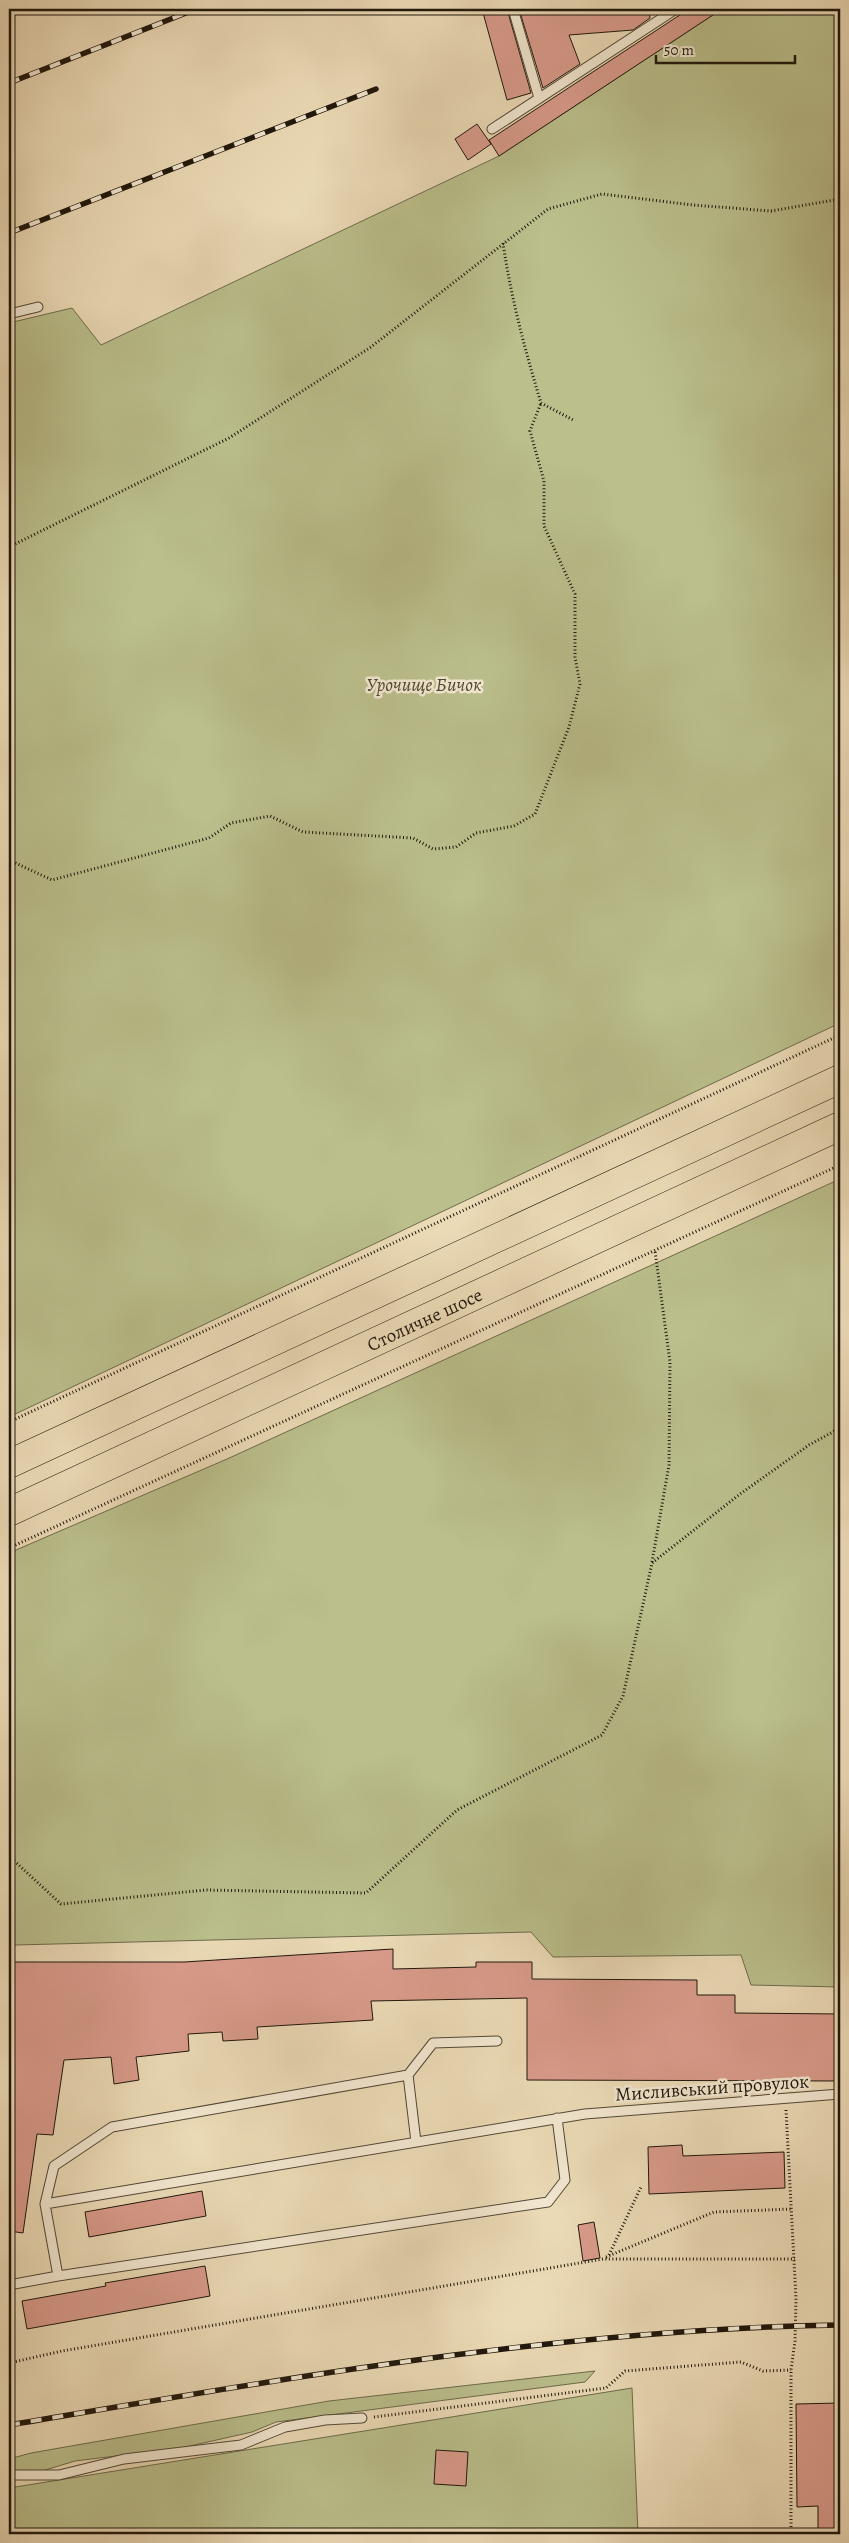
<svg xmlns="http://www.w3.org/2000/svg" width="849" height="2543" viewBox="0 0 849 2543" font-family="Alegreya,serif">
  <style>
    .green { fill: #babf8c; stroke: #6c6b4c }
    .building { fill: #d99b8b; stroke: #1f170c }
    .lines { fill: none; stroke-linecap: round; stroke-linejoin: round }
    .service-casing { stroke: #524836; stroke-width: 11 }
    .trunk-casing { stroke: #1f170c; stroke-width: 29 }
    .path { stroke: #1f170c; stroke-width: 3; stroke-dasharray: 1 2.5; stroke-linecap: butt }
    .service { stroke: #f2e7d0; stroke-width: 9 }
    .trunk { stroke: #ebdab6; stroke-width: 28 }
    .rail-casing { stroke: #1f170c; stroke-width: 5.5 }
    .rail { stroke: #f2e7d0; stroke-width: 4; stroke-dasharray: 11; stroke-linecap: butt }
    .labels { text-anchor: middle; stroke-width: 5; stroke-linejoin: round; paint-order: stroke }
    .park-label { font-size: 19px; font-style: italic; fill: #4e4932; stroke: #f2e7d0 }
    .street-label { font-size: 19px; fill: #1f170c; stroke: #f2e7d0 }
  </style>
  <rect width="100%" height="100%" fill="#ebdab6"/>
  <filter id="stains"><feTurbulence type="fractalNoise" baseFrequency=".004" numOctaves="4"/><feColorMatrix values="0 0 0 0 .2 0 0 0 0 .09 0 0 0 0 .02 0 0 0 .5 -.17"/></filter>
  <radialGradient id="worn" r=".72"><stop offset=".6" stop-color="#630" stop-opacity="0"/><stop offset="1" stop-color="#630" stop-opacity=".3"/></radialGradient>
  <path class="green" d="M722,9H840V1023L9,1417V323L72,308L101,345L499,156Z
    M840,1179V1987L751,1985L741,1955L553,1957L531,1932L15,1945L9,1938V1553L227,1459Z
    M595,2371L585,2382L276,2422L252,2432L181,2448L75,2461L9,2481V2459L31,2453L329,2401Z
    M632,2388L638,2534H9V2488Z"/>
  <path class="building" d="M482,9H507L531,93L507,100Z
    M519,9H649L650,18L633,30L569,35L580,64L543,88Z
    M689,9H722L499,156L489,140Z
    M477,124L491,144L468,160L455,139Z
    M393,1949V1969L476,1967V1962H532V1979L697,1980V1995H735V2013L840,2014V2081L527,2080V1998L371,2001L373,2020L257,2027L258,2039L223,2041L222,2032L188,2034L189,2051L136,2057L139,2080L114,2084L111,2057L64,2060L53,2135L37,2134L23,2233L9,2231V1962H184Z
    M682,2145L683,2156L784,2152L785,2188L649,2194L648,2147Z
    M202,2191L206,2216L89,2237L85,2212Z
    M594,2222L600,2258L583,2261L578,2225Z
    M205,2266L210,2296L27,2329L22,2301L106,2286L105,2283Z
    M840,2403V2534H818V2506L797,2507L796,2404Z
    M436,2450L468,2452L466,2486L434,2484Z"/>
  <g class="lines">
    <defs>
      <path id="service" d="M513,9L539,98
        M492,129L676,9
        M9,314L38,307
        M408,2075L433,2043L497,2041
        M45,2204L54,2166L112,2127L408,2075L416,2142
        M58,2276L548,2202L565,2180L557,2118
        M9,2285L58,2276L45,2204L585,2114L840,2094
        M9,2475H59L124,2459L241,2445L285,2427L325,2420L362,2418"/>
      <g id="trunk">
        <path d="M9,1464L840,1079"/>
        <path id="s1" d="M9,1512L840,1126"/>
      </g>
    </defs>
    <use href="#service" class="service-casing"/>
    <use href="#trunk" class="trunk-casing"/>
    <path class="path" d="M503,243C511,298 525,350 541,403L575,421
      M9,547L229,438L371,347L548,209L602,194L693,205L771,211L840,199
      M9,860L52,880L209,838L231,823L270,816L303,832L413,838L433,849L456,847L476,833L514,826L535,814L569,727L580,684L575,657V594L544,526V481L530,431L541,403
      M9,1422L840,1035
      M9,1548L840,1165
      M652,1562L669,1465L670,1362L655,1251
      M9,1856L61,1904L206,1890L366,1893L457,1810L602,1735L623,1696L652,1563L740,1494L809,1445L840,1428
      M786,2110L796,2299L795,2341L791,2370V2534
      M609,2255L641,2187
      M606,2257L714,2212L792,2209
      M9,2363L62,2351L603,2259H795
      M374,2417L606,2388L625,2371L741,2362L763,2371L791,2370"/>
    <use href="#service" class="service"/>
    <use href="#trunk" class="trunk"/>
    <defs>
      <path id="rail" d="M9,83L196,9
        M9,233L376,89
        M9,2425C284,2379 560,2329 840,2325"/>
    </defs>
    <use href="#rail" class="rail-casing"/>
    <use href="#rail" class="rail"/>
  </g>
  <g class="labels">
    <g class="park-label">
      <text x="424" y="691">Урочище Бичок</text>
    </g>
    <g class="street-label">
      <text dy="7" stroke="none"><textPath href="#s1" startOffset="458">Столичне шосе</textPath></text>
      <text transform="translate(712 2087) rotate(-4)" y="7">Мисливський провулок</text>
    </g>
  </g>
  <rect width="849" height="2543" fill="none" stroke="#ebdab6" stroke-width="30"/>
  <rect x="10" y="10" width="829" height="2523" fill="none" stroke="#1f170c" stroke-width="2.5"/>
  <rect x="15" y="15" width="819" height="2513" fill="none" stroke="#1f170c"/>
  <path d="M656 55v8h139v-8" fill="none" stroke="#1f170c" stroke-width="2.5"/>
  <text x="664" y="55" font-size="15" fill="#1f170c" stroke="#f2e7d0" stroke-width="4" paint-order="stroke">50 m</text>
  <rect width="100%" height="100%" filter="url(#stains)"/>
  <rect width="100%" height="100%" fill="url(#worn)"/>
</svg>
